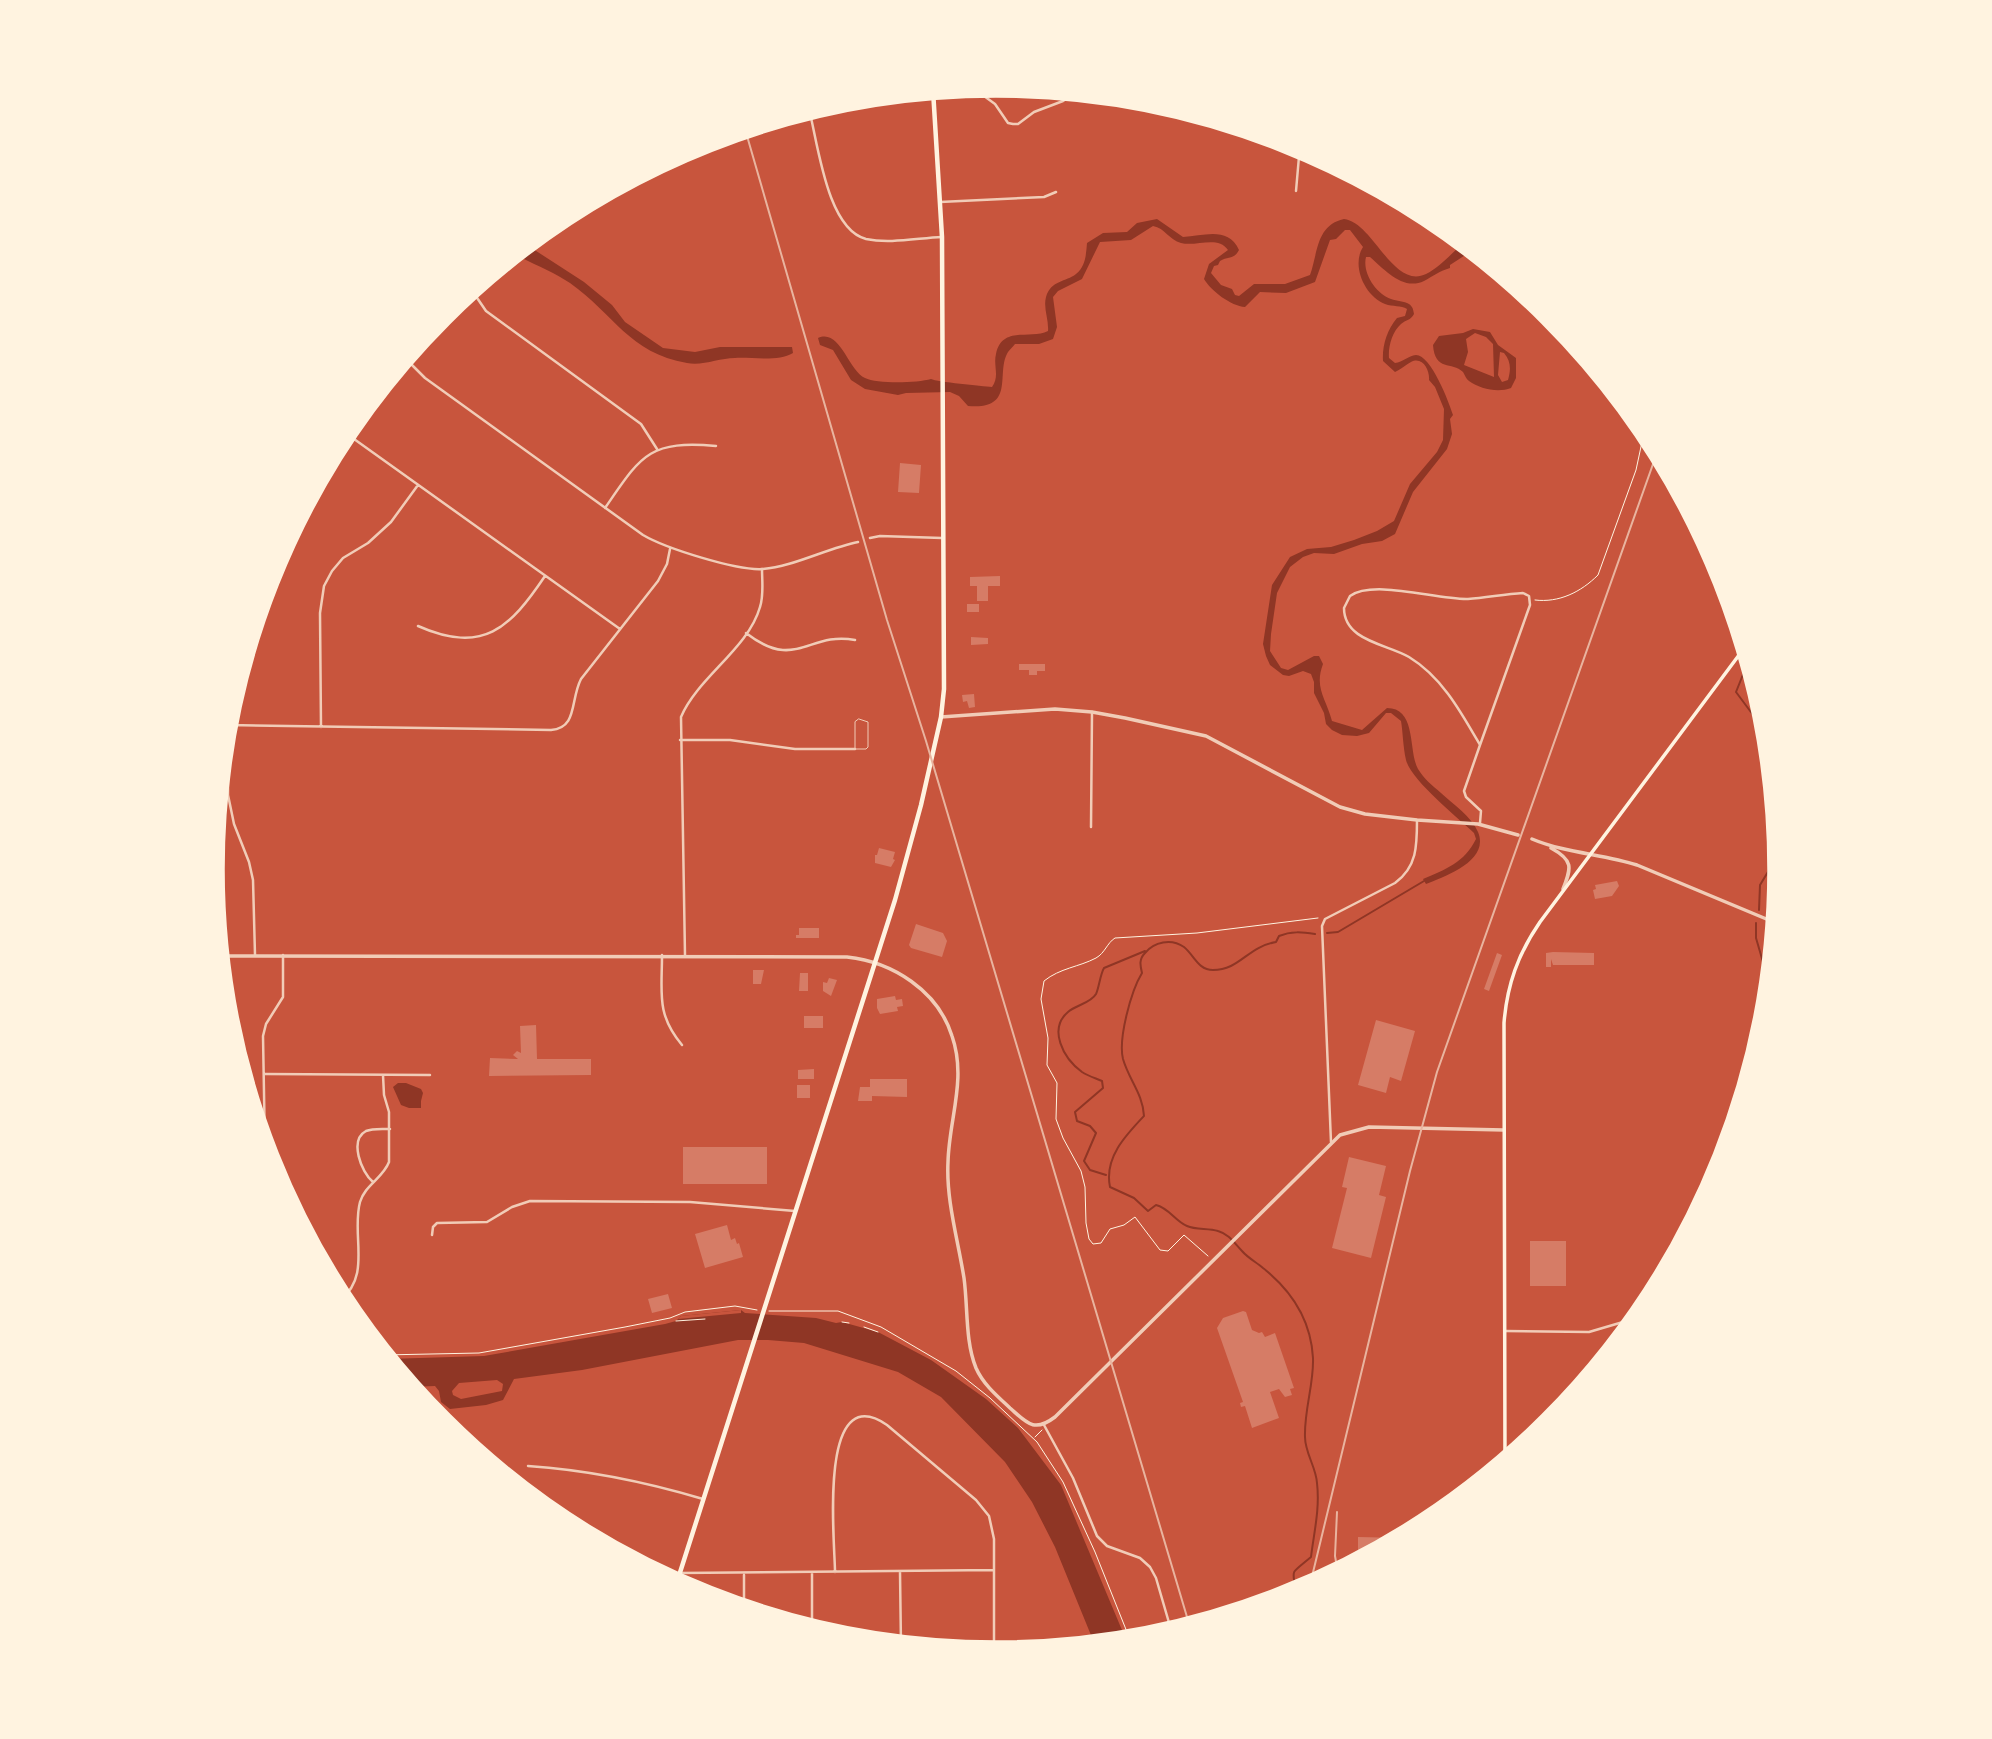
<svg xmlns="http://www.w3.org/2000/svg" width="1992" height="1739" viewBox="0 0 1992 1739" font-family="Literata,serif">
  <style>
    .water { fill: #8f3625; fill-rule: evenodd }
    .pier { fill: #c8553d }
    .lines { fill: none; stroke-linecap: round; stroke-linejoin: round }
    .stream { stroke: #8f3625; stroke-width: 2 }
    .building { fill: #d67c66 }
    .path { stroke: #fff3e0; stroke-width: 1 }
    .service { stroke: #f1ccb7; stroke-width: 1 }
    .minor { stroke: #f1ccb7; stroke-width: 2.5 }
    .tertiary { stroke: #f1ccb7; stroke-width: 3.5 }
    .secondary { stroke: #fff3e0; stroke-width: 3.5 }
    .primary { stroke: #fff3e0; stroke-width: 4.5 }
    .rail { stroke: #e9b49f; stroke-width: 2 }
    .rim { fill: none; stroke: #fff3e0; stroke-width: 3.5 }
  </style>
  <rect width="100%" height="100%" fill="#c8553d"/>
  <path class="water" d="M1157,219L1183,237C1204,236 1228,226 1239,250C1234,260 1228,256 1220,261L1218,265L1214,266L1211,273L1221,285L1232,289L1235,295L1239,296L1254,284H1285L1310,275C1318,253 1316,225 1344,219C1373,222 1393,290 1426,274C1440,267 1452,253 1464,242L1473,250L1450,265V268C1440,271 1433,276 1424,281C1403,291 1385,270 1370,257H1366C1362,273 1376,294 1391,299C1397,301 1404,301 1409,304C1413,307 1413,309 1414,314C1410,321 1407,319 1401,324C1392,332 1388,347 1389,358L1395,363C1403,362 1408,356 1416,355C1431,355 1449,402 1453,415L1450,419L1452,434L1447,449L1413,492L1395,534L1382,541L1362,544L1334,554L1314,553L1303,557L1290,567L1277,593L1271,634L1270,651L1281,668L1288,670L1314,656H1319L1323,664C1314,688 1326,698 1332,721L1362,730L1387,708C1417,708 1408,751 1418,769C1424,779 1433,786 1441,793C1453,804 1472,817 1478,832C1490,861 1445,876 1426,884L1423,879C1446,869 1464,863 1476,839L1474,833C1457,817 1411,780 1406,760C1403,747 1403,733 1401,721L1391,713H1386L1369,733L1357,736L1342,735L1332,730L1326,724L1324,713L1314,693V682L1311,674L1303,671L1289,676L1283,675L1270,665L1266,656L1263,644L1272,585L1290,557L1307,549L1331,547L1354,540L1377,531L1394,521L1410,484L1437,452L1443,440L1444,409L1435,387L1429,380C1430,371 1423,356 1411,362C1405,365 1402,369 1395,372L1383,361C1382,346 1387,330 1397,318L1405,316L1407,309C1401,305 1393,307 1385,304C1365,296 1351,266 1363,247L1350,230H1345L1336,239L1330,240L1315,282L1286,293L1260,292L1245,307C1231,306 1211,291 1204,279L1209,264L1228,250C1218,235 1196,247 1181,243C1169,240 1165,228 1153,226L1131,240L1100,242L1082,279L1058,291L1053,297L1057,327L1053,339L1039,344H1015C1013,347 1010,349 1008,352C995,373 1017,410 968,406L959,396L950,392L906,393L898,395L865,389L851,380L833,350L820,345L818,338C840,328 848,370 865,378C877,384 917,383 931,379C937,382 982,386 992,387C1000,376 993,366 996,354C1002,325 1031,340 1048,331C1049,320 1043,308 1046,297C1051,280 1066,282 1076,274C1086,266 1086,254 1087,243L1103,233L1127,232L1137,223Z
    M528,242L530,247L584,282L612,305L625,322L663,348L695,352L720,347H792L793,353C778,362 753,357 735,358C719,358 703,366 687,363C629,353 614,314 570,283C555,273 538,266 522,258L519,250Z
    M1473,329L1490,332L1498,345L1516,358V378L1511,388C1498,393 1480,389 1469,381C1466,379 1465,375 1463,372C1452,361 1435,372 1433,345L1439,336L1463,333ZM1475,333L1486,337L1493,344L1494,377L1464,365L1468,352L1466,339ZM1500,352L1504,353C1511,361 1511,370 1508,380L1502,382L1498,375Z
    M398,1083H406L421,1089L423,1093L421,1101V1108H409L401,1105L393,1087Z
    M741,1310L745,1313L816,1318L836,1323L842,1322L878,1332L931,1360L986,1399L1018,1428L1061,1485L1127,1642L1095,1645L1055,1547L1032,1502L1005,1462L941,1397L898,1372L804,1343L768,1340H738L582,1370L514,1379L503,1400L486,1405L450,1409L441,1402L439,1391L435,1386L410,1387L387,1359L484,1356L665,1324L676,1321L681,1316ZM497,1380L503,1384L502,1391L461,1399L453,1395L452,1391L459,1383Z"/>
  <path class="pier" d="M741,1310V1313L678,1319L681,1316Z"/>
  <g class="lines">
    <path class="stream" d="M1751,664L1744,672L1736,692L1768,735
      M1759,910L1760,885L1780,852
      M1756,923V938L1770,986
      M1327,933L1338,932L1424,881
      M1106,1175L1090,1170L1084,1161L1096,1133L1090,1126L1077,1121L1075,1112L1103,1088L1102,1081C1095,1078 1088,1076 1082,1072C1063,1058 1048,1029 1068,1012C1076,1005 1091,1003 1096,994C1099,988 1100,975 1104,968L1145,951
      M1296,1596C1294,1567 1287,1577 1311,1557C1314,1532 1320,1509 1317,1483C1316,1467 1305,1453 1305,1437C1304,1410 1314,1384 1313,1358C1311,1321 1292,1291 1263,1268C1256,1262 1248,1258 1242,1251C1235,1244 1229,1234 1218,1231C1208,1228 1196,1230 1187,1226C1175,1221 1169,1208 1156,1205L1148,1211L1134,1198L1110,1187C1104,1158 1125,1136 1144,1116C1143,1094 1129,1080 1123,1059C1118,1039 1131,991 1142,973C1140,965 1139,959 1145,953C1154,942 1171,938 1184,947C1194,955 1198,970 1213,970C1240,970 1247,947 1276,942L1279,936C1291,931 1302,932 1315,934"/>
  </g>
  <path class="building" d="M900,463L921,465L919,493L898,492Z
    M1000,576V586H988V601H977V586H970V577Z
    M967,604H979V612H967Z
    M971,637L988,638V644L971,645Z
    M1019,664H1045V671H1037V675H1029V670H1019Z
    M974,694L975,707L969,708L967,701L963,702L962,695Z
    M879,848L895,852L893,859L895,860L891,867L875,863V855H877Z
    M1617,881L1619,886L1612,896L1595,899L1593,890L1596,889L1595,885Z
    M916,924L943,933L947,941L942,957L911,948L909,945Z
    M799,928H819V938H796V935H799Z
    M1553,952L1594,953V965H1553L1551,959V967H1546V953Z
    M1497,953L1502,955L1489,991L1484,989Z
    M753,970H764L761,984H753Z
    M800,973H808V991H799Z
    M829,978L837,980L831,996L823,991V982L827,983Z
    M895,996L896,1000L902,999L903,1006L897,1007L898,1011L880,1014L877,1008V999Z
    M804,1016H823V1028H804Z
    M1376,1020L1415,1031L1401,1081L1390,1077L1386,1093L1358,1085Z
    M536,1025L537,1059H591V1075L489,1076L490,1058L518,1059L513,1055L517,1051L521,1053L520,1026Z
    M814,1069V1079H798V1070Z
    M870,1079H907V1097L872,1096V1101H858L860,1087H870Z
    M797,1085H810V1098H797Z
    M683,1147H767V1184H683Z
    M1349,1157L1386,1166L1379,1195L1386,1197L1371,1258L1332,1248L1347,1188L1342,1187Z
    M727,1225L731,1240L735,1238L737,1244L739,1243L743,1257L705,1268L695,1234Z
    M1530,1241H1566V1286H1530Z
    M668,1294L672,1308L652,1313L648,1299Z
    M1243,1311L1246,1312L1252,1330L1259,1333L1262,1332L1265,1337L1275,1333L1294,1388L1290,1389L1292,1395L1285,1397L1279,1389L1270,1392L1279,1418L1252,1428L1245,1406L1241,1407L1240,1403L1243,1402L1217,1328L1223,1318Z
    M1358,1537L1404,1538L1358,1563Z"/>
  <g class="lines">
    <path class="path" d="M1535,600C1559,603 1581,592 1598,575L1636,470L1645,428
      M1208,1256L1184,1235L1168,1251L1160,1250L1135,1217L1124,1225L1110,1229L1101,1243L1093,1244L1089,1239L1086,1223L1085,1187L1081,1171L1063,1138L1056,1119L1057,1083L1047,1065L1048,1038L1041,999L1044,981C1060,968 1079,967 1096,958C1105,953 1107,943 1115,938L1197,933L1318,918
      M349,1298L395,1354
      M769,1311H838L881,1327L956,1371L990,1398L1037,1442L1063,1482L1095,1552L1131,1642
      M676,1321L705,1319
      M842,1322L849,1323
      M864,1327L878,1332
      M383,1355L479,1353L625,1327L670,1318L685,1312L735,1306L757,1310
      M1035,1437L1042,1430"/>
    <path class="service" d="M859,719L868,722V747L866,749H855V722Z"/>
    <path class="minor" d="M934,96H984L995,104L1008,123L1013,124H1018L1034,112L1063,101L1076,92
      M809,109C818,144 827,229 866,239C890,244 918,238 942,237
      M1296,191L1300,145
      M1385,191L1391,194
      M940,202L1044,197L1056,192
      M471,289L486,311L641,424L657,449
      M405,358L425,378L643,535C665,548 737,571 763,569C792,567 828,548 858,542
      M387,379L409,364
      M347,434L620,629
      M333,452L377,391
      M605,508C641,456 648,440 716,446
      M870,538L880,536L942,538
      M418,626C483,655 510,628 545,576
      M746,633C796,672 808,631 855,640
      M228,709V795L234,824L249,862L253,880L255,955
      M228,725L551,730C578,728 570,700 581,679L658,581L667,564L670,549
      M321,727L320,613L324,586L332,571L343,558L368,543L391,522L418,485
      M680,740H730L795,749H855
      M1480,745L1530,605L1529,596L1523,593C1504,594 1486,598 1468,599C1437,600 1374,579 1350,596L1344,608C1344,641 1387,644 1409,657C1442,677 1461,712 1480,745L1464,791L1466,797L1481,811L1480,823
      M1091,827L1092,712
      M662,955C662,993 656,1014 682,1045
      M685,955L681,717C698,677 748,649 760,607C764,595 762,582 762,569
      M265,1074L430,1075
      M1331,1142L1322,926L1325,919L1395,883C1417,867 1417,846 1417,820
      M265,1149L263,1036L266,1024L283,997V955
      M373,1182C361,1172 349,1140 366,1131C373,1128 383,1129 390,1129
      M432,1235L433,1227L437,1223L487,1222L512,1207L530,1201L690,1202L795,1211
      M340,1300C372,1276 351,1235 360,1202C365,1185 383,1178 389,1162V1112L384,1095L383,1075
      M1505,1331L1589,1332L1640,1317
      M1044,1425L1073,1478L1097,1536L1107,1546L1140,1558L1150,1567L1156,1578L1172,1633
      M528,1466C588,1470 646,1482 703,1499
      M812,1572V1631
      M835,1572C835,1543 817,1377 887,1425L976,1500L989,1516L994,1539V1655
      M900,1572L901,1646
      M679,1573L994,1570
      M744,1575V1610
      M668,1581L677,1582"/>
    <path class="tertiary" d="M941,717L1055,709L1092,712L1125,718L1206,736L1340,807L1365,814L1417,820L1478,824L1518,835
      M1532,839C1565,853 1603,854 1637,865L1776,923
      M1551,848C1573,860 1572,867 1563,889
      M219,956L847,957C893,962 938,991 952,1036C967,1079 949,1119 948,1162C946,1200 958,1240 964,1278C968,1307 965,1341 976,1368C983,1384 997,1396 1010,1408C1027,1423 1034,1433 1055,1417L1340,1135L1369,1127L1504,1130"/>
    <path class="secondary" d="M1505,1463L1504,1023C1507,985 1518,954 1540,922L1745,647"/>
    <path class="primary" d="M676,1585L895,900L921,805L941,717L944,689L942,237L933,90"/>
    <path class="rail" d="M745,129L887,620L926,741L1190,1627
      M1337,1512L1335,1556L1338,1573
      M1309,1589L1410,1171L1437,1072L1658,450"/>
  </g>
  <path d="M0 0H1992V1739H0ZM223 869a773 773 0 1 1 1546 0a773 773 0 1 1-1546 0Z" fill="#fff3e0" fill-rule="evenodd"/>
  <path class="rim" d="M223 869a773 773 0 1 1 1546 0a773 773 0 1 1-1546 0Z"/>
</svg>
